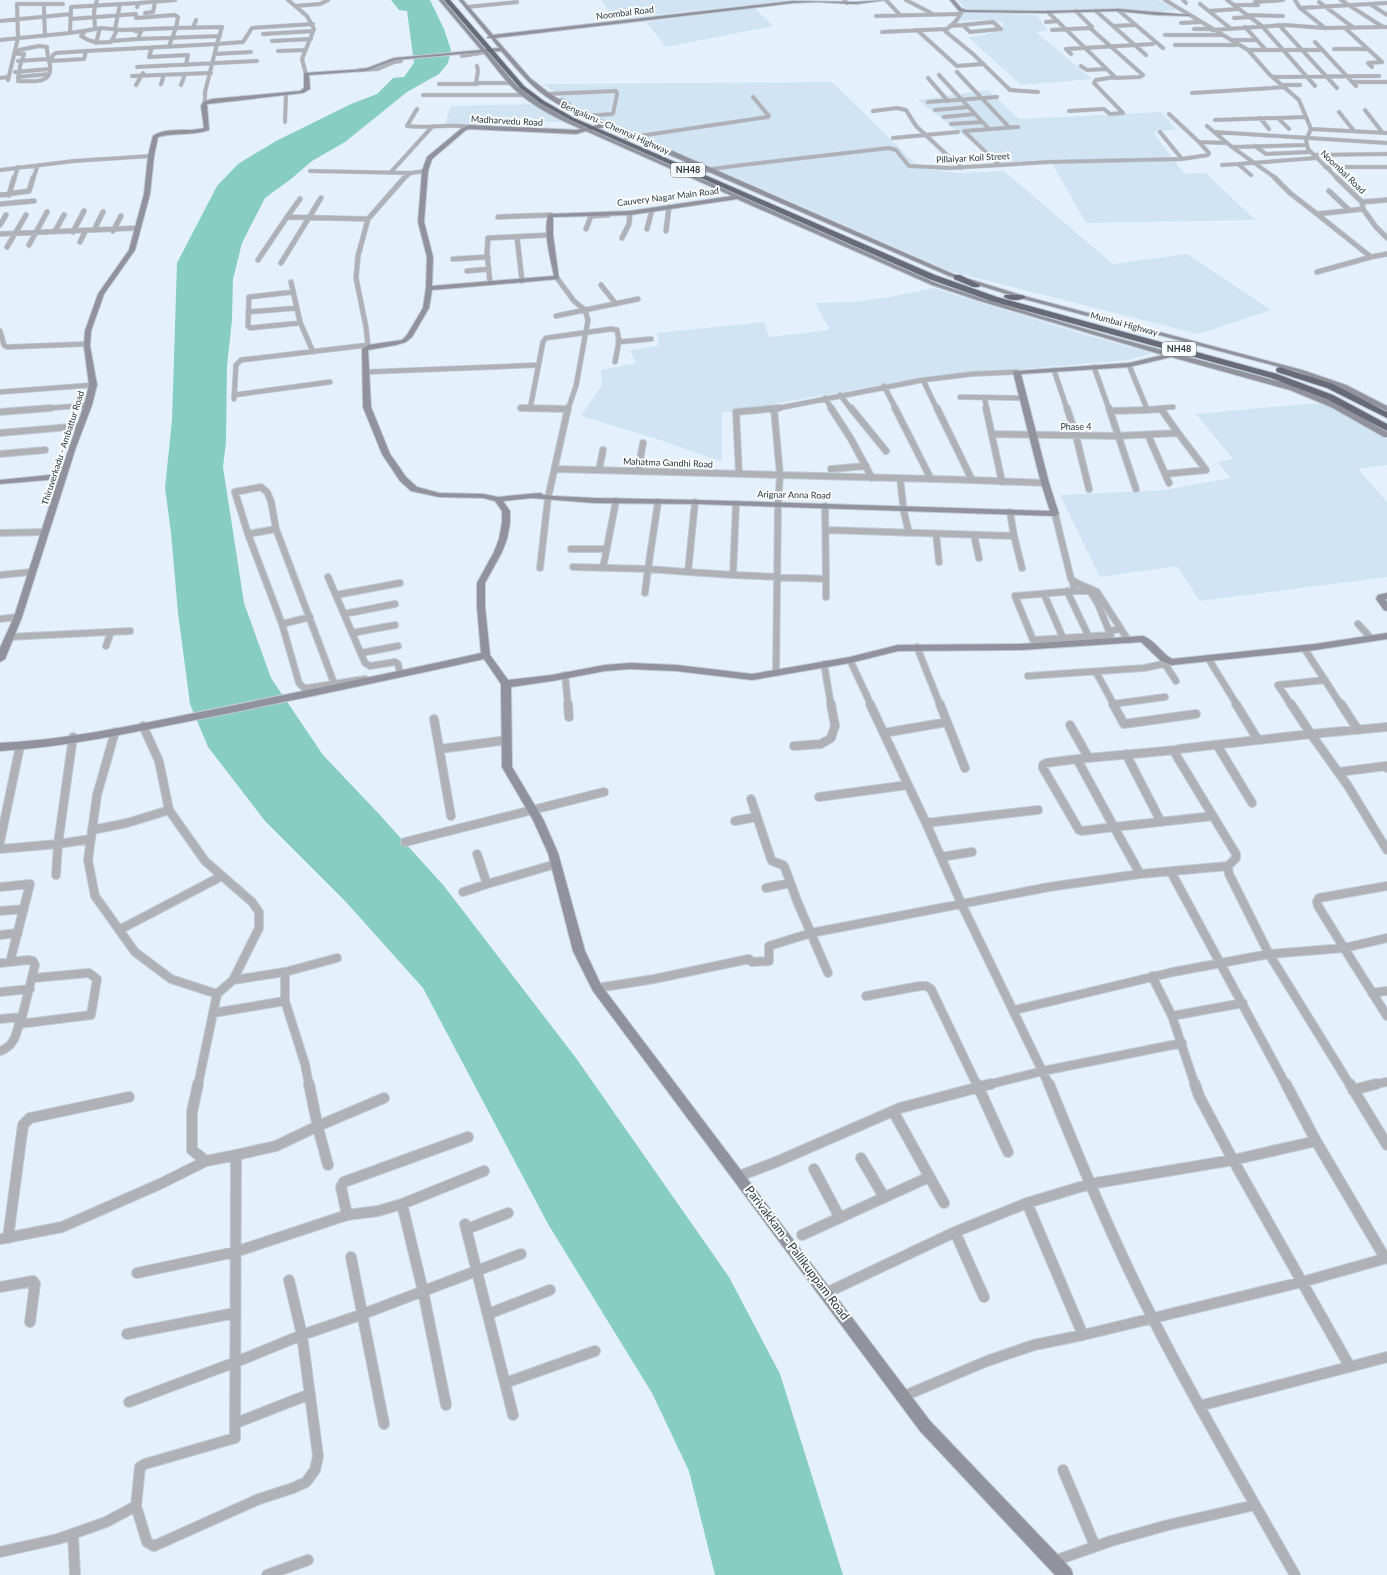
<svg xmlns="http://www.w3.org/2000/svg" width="1387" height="1575" viewBox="0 0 1387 1575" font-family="Lato,sans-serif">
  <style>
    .built { fill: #d1e4f4 }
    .water { fill: #88cec0 }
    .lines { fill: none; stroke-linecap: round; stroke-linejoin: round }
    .street-far4-casing { stroke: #c0ccd6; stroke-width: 4.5 }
    .street-far3-casing { stroke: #c0ccd6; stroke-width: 6 }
    .street-far2-casing { stroke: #c0ccd6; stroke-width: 8 }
    .street-far1-casing { stroke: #c0ccd6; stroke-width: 10 }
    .street-casing { stroke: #c0ccd6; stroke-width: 12 }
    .secondary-casing { stroke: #c0ccd6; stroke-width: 2 }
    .highway-casing { stroke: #c0ccd6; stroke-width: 2 }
    .street-far4 { stroke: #b0b1b7; stroke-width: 3.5 }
    .street-far3 { stroke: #b0b1b7; stroke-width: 4.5 }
    .street-far2 { stroke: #b0b1b7; stroke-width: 6 }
    .street-far1 { stroke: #b0b1b7; stroke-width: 8 }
    .street { stroke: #b0b1b7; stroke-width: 10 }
    .secondary { fill: #91929c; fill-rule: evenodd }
    .highway { fill: #686a77; fill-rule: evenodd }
    .labels { text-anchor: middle; stroke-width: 4; stroke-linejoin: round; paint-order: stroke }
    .far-street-label { font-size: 9px; fill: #31363a; stroke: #fafdff }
    .shield { fill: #fafdff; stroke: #6d7275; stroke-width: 1 }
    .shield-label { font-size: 9px; font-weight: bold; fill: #31363a }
    .near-street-label { font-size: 12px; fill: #31363a; stroke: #fafdff }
  </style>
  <rect width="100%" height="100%" fill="#e4f1fd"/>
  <path class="built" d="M602,0H797L613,19Z
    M957,0H1158L1177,10L1155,12L1111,9L968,11Z
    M754,8L773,26L666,47L646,22Z
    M965,13L1037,15L1048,31L1036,32L1092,79L1021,85L968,37L979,36L1003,30V22L987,20L959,21L955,19Z
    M832,82L920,168L959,173L1004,171L1113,264L1187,254L1271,310L1199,334L953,272L570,105L544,84Z
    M988,90L1019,119L1161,112L1176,129L1153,133L1185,174L1206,173L1255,220L1086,223L1050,160L997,162L918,100Z
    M534,104L563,122L493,121L492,125L445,124L451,106Z
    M933,288L1089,336L1152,353L1129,360L926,377L722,413V462L657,439L581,416L602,385L601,370L636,363L630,351L659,345L657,333L764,322L769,337L830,330L815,303L854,302L891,297Z
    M1305,404H1331L1387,439V465L1358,469L1387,502V577L1200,601L1177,566L1100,577L1060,495L1165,490L1231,478L1217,462L1233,459L1196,414Z"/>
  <path class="water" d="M391,0H430L444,29L451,50L448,63L439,74L407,92L345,142L312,161L291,179L265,198L242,243L233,279L232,320L227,366L226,442L223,467L244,603L271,678L323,755L379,814L444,886L576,1058L729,1277L780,1374L843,1575H715L689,1471L652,1393L548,1224L423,988L346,902L265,821L208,747L190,704L178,613L171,533L165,488L172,420L177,263L217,186L238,164L276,141L351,104L377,94L393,78L404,77L414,63L407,11L399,10Z"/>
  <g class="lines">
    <defs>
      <path id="street-far4" d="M288,0L307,16L314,29L302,59L306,74
        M844,0L847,3
        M886,0L900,15
        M906,0L931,13
        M1165,0L1248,50L1270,75L1299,100L1311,129L1306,140L1308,149L1338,179
        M1183,0L1186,3
        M1227,0L1262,26L1315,86
        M1295,0L1300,8L1325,28
        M1341,0L1383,27
        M1319,2L1354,28
        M1200,4L1230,28
        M1370,4L1387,15
        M1234,5H1258L1255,2L1283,0
        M295,6L320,4L328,0
        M137,7L139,3L175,0
        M467,7L517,2
        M44,8L45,36
        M1300,8L1387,3
        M963,10L956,21L945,31L973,54L1010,90L1038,92
        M1118,10L1163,48
        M1076,11L1092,27L1090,28
        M1096,11L1146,55
        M1209,11L1238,9
        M1048,12L1115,77L1096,80L1094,83L1123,113
        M145,13L153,12L155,2
        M1247,15L1283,16
        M876,16L959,14
        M1234,18L1250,17
        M71,19L136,14V18L175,15L178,17L176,28L222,27L217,44L243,42L252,28L313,24
        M0,21L71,14
        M993,22L1001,29L970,32L963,25Z
        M1046,22L1058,21
        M1181,23L1200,22
        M1279,25L1337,88
        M950,26L963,25
        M1113,26L1135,25
        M1245,27L1266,50
        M193,28L196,20
        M1345,28L1382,62L1368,63L1372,67
        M95,29L94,11L97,0
        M115,29L120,4
        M1194,29H1210
        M917,30L957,66L982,64
        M1052,30L1090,28L1143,75L1140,77L1115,78
        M1212,30L1285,25L1325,28L1387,27
        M85,31L81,36C91,43 99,43 111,42L117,30
        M882,32L946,29
        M70,33L102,28L122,30L176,28L169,46
        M263,34L313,31
        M1165,35H1221
        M138,39L220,36
        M0,40L70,33L71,7L139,3
        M1231,40H1257
        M111,41L138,39L141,31H135
        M272,41L311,39
        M1315,42L1356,86
        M96,43L100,28
        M1175,45H1236
        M39,46L47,47C47,54 49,60 50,66C53,85 30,81 18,81L20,66L24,54H17L19,50Z
        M152,47L149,57L188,55L186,65
        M1334,49H1367
        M1248,50H1322
        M86,51L84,59L51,61L53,55L56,53Z
        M86,51L217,44L205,92V103
        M278,51L306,50
        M215,54L251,52
        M1071,54L1066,49L1153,44
        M462,56L486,52
        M18,61L48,59
        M477,66L478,71L476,83H512
        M1081,66L1087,70L1107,69
        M137,67L257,61
        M359,70L378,69L394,62L401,61
        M15,72L50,69
        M957,72L1009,127
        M939,75L989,129
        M132,76L211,73
        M18,77L49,74
        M1272,77L1379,76
        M0,78L9,77
        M928,78L948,101
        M8,80L18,38L17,4H63
        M1352,82H1387
        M161,84L164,75
        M439,84H477
        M136,85L143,73
        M181,85L185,74
        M1283,85H1300
        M1192,93L1286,87
        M546,94L616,91L617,94L613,114L585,116
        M423,95H525
        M556,101L562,100L569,104L565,106
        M928,102L997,97
        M417,109L407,126C428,129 449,123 470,127
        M935,110L969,107
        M1365,110L1382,132
        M873,111L897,108L906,110L916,126L961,168
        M1069,111L1104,109L1110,114L1123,113
        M1339,112L1354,131
        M1169,114L1199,142
        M944,117L975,114
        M1260,118L1269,129
        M1278,118L1289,129
        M1215,120L1306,117
        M285,122L286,94
        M951,124L982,122
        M1207,126L1232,147L1277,179
        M1311,129L1387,133
        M1160,132L1182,159
        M1215,132L1387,143
        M626,138L768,117L769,116L753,97
        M893,138L958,132
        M1255,146L1266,154L1310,152
        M1232,147L1305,145
        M1313,155L1387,154
        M998,164L964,131L1018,127
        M1222,165L1238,164
        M1325,167H1387
        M0,170L74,161L151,156
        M310,171L411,173
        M391,172L431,128
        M704,172L712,169L742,165L889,148L896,150L909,166L950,168L1049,162L1182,159L1208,155L1209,153L1199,142L1226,143
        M1251,175L1238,164L1316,158
        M14,179L18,167
        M33,179L38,165
        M403,179L411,173L425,171"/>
      <path id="street-far3" d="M1275,178L1290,193L1317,214
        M1337,178L1362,202L1363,209L1317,214L1371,257L1387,254
        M1329,191L1349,210
        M0,195L29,191L33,178
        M9,195L14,178
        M300,199L287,217L368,219
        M1362,202L1387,200
        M0,204L34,201
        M1363,209L1376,227L1387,238
        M498,217L551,215
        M0,225L6,215
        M586,229L591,216L608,215
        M647,229L652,210
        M94,230L103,212
        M55,231L64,215
        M113,231L121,216
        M666,231L669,207
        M73,232L84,211
        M0,234L137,228
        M517,237L522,281
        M622,238L629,224L630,213
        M80,242L85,232
        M29,245L47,212
        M7,247L26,215
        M453,259L488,257
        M258,260L287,217
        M281,263L321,198
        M467,271L489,269
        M1317,272L1371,257
        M557,278L574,301L585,310L588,320L576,386L568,409
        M291,282L300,322L313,352
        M490,283L487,253L488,238L550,235
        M601,285L616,304
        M293,292L249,297L248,326L250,328L300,323
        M248,312L297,308
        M556,316L638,299
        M0,331L4,345L7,347L87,344
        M618,342L651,339
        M368,347L366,327L356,278L358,256L368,219L404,178
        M1129,365L1147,409
        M1094,367L1109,409
        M1054,370L1067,409
        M366,372L538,365
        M884,386L896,409
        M0,392L93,385
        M234,395L330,382
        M840,395L851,409
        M960,397L1024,398
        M984,397L987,409
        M825,398L832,409
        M234,399L236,365L241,360L368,345
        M521,408L564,409
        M1160,408L1173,407
        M39,409L88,405
        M530,409L543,342L546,338L611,329L617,330L619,341L615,362
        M774,409L923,380
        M937,409L923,380L972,374L1017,372"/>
      <path id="street-far2" d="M521,408L568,409
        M831,408L851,439L872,478
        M851,408L886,451
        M895,408L931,479
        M937,408L972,480L1045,483
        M986,408L1002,482
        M1067,408L1076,436L1089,489
        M1109,408L1136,489
        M1111,411L1147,410
        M0,412L51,408
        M0,433L80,426
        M992,434L1117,436L1178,433L1161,409L1147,410L1146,408
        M1148,435L1169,483
        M0,454L45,450
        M556,469L780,475L774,409
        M831,469L866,466
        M599,470L603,450
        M638,471L643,443
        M739,474L736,412L779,408
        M1165,474L1206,470L1178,433
        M900,478L903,504
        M658,502L648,569L688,572L695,502
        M736,504L733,575L826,579L825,506
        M903,508L909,533
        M1010,512L1014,536
        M1055,514L1071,579L1077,583L1097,592L1128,640
        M826,530L1014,536L1022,568
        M0,533L44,532
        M248,534L276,529
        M936,534L939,562
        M974,535L979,558
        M571,549H606
        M573,567L648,569L645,593
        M540,568L548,498L568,408
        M603,568L616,501
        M688,572L733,575
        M0,575L31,572
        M328,577L365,663L370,666L395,662L398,664L400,673
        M826,579V597
        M1073,582L1074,591L1015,596L1033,640L1111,635L1109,631
        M1067,591L1089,637
        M1074,591H1090L1098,604L1109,631L1121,629
        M1044,594L1063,638
        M336,595L400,583
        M344,614L395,604
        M0,619L18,617
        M282,624L310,617
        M1358,624L1371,638
        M352,633L395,625
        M9,637L130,631
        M106,646L111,632
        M917,647L940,705
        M1304,648L1341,705
        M361,653L398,646
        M1208,658L1237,705
        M850,660L871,705
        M824,664L831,705
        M1165,664L1176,681
        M1096,672L1114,705
        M776,673L778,505L780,475L972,480
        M565,675L568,705
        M1028,676L1144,668L1172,662
        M334,683L276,529L271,501L267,492L261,487L235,492L248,534L282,624L299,683L304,688H308L365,679
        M1113,704L1165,697
        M1291,705L1278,685L1325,680"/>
      <path id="street-far1" d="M568,704L569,717
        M870,704L926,823L962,905L1049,1085
        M940,704L965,768
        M1113,704L1124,724L1196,714
        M1113,704H1115
        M1236,704L1258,740L1179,749L1176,750V755L1236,854V858L1228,866L1229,874L1269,954L1344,948L1318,906L1317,902L1319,898L1387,886
        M1291,704L1311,734L1387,727
        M1341,704L1358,730
        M434,719L451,816
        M1070,725L1088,757
        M143,726L159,761L169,810L205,861L252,902L259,912V928L233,980L217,994
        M115,732L97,795L88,860L95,896L135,952L171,979L217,994L198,1085
        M884,733L947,722
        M1258,740L1311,734L1348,786L1387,850
        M1217,745L1252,803
        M794,746L821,744L831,738L835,726L831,704
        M440,749L507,740
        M1126,754L1161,822
        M1077,759L1176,750
        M1077,759L1114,827L1082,831L1079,830L1043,768V765L1046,763Z
        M1339,772L1386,766L1387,768
        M819,797L908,785
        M751,799L771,859L772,861L783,865L785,868L797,901L828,973
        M735,821L756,817
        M926,823L1038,810
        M1114,827L1140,874L1228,866
        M1114,827L1213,816
        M92,830L127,823L169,810
        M0,842L20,746
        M405,842L604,792
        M0,849L58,844L73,737
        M477,854L487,884L556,864
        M941,857L972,852
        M1171,872L1286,1085
        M56,875L58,844L91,839
        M0,887L30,884L10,962
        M766,888L790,883
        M463,892L487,884
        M0,911L24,909
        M119,930L222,876
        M0,935L18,933
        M1387,938L1344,948L1387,1016
        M0,963L28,960L33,961L35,965L22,1017L0,1019
        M285,972V1001L305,1064L309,1085
        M1152,976L1172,1016L1195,1085
        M233,980L285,972L337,958
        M597,988L654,979L749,959L752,962L769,961V946L811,933L1049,887L1140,874
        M0,992L30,989
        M1372,993L1387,991
        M866,996L920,986H926L931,989L977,1085
        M1015,1010L1173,972L1269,954L1350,1085
        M213,1013L285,1001
        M1172,1016L1243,1003
        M19,1024L91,1015L97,979L89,973L33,978
        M0,1051C15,1046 16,1034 20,1021
        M987,1085L1043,1071L1182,1043
        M1372,1085L1387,1082"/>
      <path id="street" d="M198,1084L192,1112V1150L206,1161
        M309,1084L318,1128L328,1165
        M977,1084L1008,1152
        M1049,1084C1081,1163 1114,1243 1153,1319C1197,1406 1247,1490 1295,1575
        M1195,1084L1199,1096L1233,1160L1350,1367
        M1286,1084L1316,1141
        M1350,1084L1387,1145
        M1353,1090L1376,1084
        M893,1111L944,1203
        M236,1155L276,1146L318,1126L384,1098
        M861,1158L884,1197
        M814,1169L840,1218
        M739,1176L776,1162L900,1108L991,1084
        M1027,1203L1083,1335
        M402,1204L423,1291L446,1405
        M347,1215L341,1187L344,1182L468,1137
        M465,1224L513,1415
        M467,1229L508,1213
        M955,1232L984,1297
        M802,1235L929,1177
        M8,1238L23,1125L30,1118L129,1097
        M0,1239L62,1227L160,1184L206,1161L236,1155L235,1438L145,1464L140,1467L136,1506L106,1522L58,1539L0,1552
        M351,1257L384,1424
        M137,1273L235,1252L347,1215L378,1211L402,1204L484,1171
        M0,1287L33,1281L35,1284L30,1322
        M826,1293L955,1232L1027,1203L1090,1184L1233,1160L1316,1141L1385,1258
        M488,1314L550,1290
        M127,1334L235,1313
        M505,1383L595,1351
        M904,1396L987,1361L1034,1345L1083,1335L1302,1282L1387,1258
        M129,1402L236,1362L302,1335L363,1314L521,1254
        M1199,1406L1387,1357
        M236,1423L310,1394
        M1063,1470L1095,1546
        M136,1506L147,1542L154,1546L259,1499L293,1488L306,1482L315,1470L318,1456L302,1335L289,1280
        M73,1534L75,1575
        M1054,1561L1111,1541L1168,1525L1255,1505
        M267,1575L308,1560"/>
      <path id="secondary" d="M439,0H443L485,49L499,48L491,38H487L489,36L459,0H463L493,35L793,1L856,2L887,0L856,4L816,2L793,3L495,38L530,78L549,93L570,106L953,274L1024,296L1302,370L1346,385L1387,406V411L1340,389L1298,372L1020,298L949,276L605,127L591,130L936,283L984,299L1106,335L1296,386L1337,403L1387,432V437H1384L1331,407L1290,390L1171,357L1129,367L1021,374L1049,483L1059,514L1055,516L696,504L594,503L532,498L503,501L510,511V523L507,539L502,552L485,583V607L490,655L508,680L552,675L605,665L630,663L676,665L752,674L850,657L898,645L1020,644L1143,636C1155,640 1161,653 1172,659L1315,644L1387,633V639L1315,650L1172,665L1161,661L1141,642L1020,650L898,651L850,663L752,680L676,671L630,669L605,671L552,681L511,687L512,767L543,819L558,853L585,951L601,985L930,1421L1059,1556L1071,1569L1073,1575H1055L920,1431L593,991L573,951L548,853L533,820L502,767L501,684L484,659C389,680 295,700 200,719C134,732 67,747 0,751V743C67,740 134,725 200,712C294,693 388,674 481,653L477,607V583L494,552L499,539L502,523V511L495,501L483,498L439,497L411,491L400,481L382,454L363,407L362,349L368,345L402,340L407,335L423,308L426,288L427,257L418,222L422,171L427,157L462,128L470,125L576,130L581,129C558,119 531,106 513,88C502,77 493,64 483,52L395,60L366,71L309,75L310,89L303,93L207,104L209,130C192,136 175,132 158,137L154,156L150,194L135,250L104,294L91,331L90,346L97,385L92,405L76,447L22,617L5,659L0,662V648L14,617L58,479L0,484V480L60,474L84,405L89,385L84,346L85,331L98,294L129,250L144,194L148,156L153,136C168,126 188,133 204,128L201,106L203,102L212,99L300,91L304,88V73L365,69L394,58L481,50ZM501,51C509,60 517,70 526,79C546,101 574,113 600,124L587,128L569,120L538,102L517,86L488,52ZM470,129L576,134L586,131L732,196L630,211L549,214C542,228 551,261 554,276L432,286L433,257L424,222L428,171L432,159L466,130ZM737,199L932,285L980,301L1163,355L1129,363L1015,371L1013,372L1041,483L1050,511L696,500L594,498L553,496L544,495L540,493L498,497L483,494L439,493L417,487L406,477L390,454L371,407L368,350L396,345L406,342L412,337L429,308L432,290L559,279L553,235V217L630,215Z
        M950,0H954L962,9L966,10L1046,11L1118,9L1191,15L1189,16L1156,15L1118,11L1046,13L966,12L959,11Z
        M1387,593V599H1385L1387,602V611L1384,610L1376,599L1378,595Z"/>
      <path id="highway" d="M444,0H450L524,86L544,101L574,118L935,275L997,297L1277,374L1333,395L1387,424V431L1327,399L1271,378L991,301L929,279L570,120L540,103L520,88Z
        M954,275H960L980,285L979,287H973L954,279Z
        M1005,295H1022L1026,297C1021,301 1009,301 1004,297Z
        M1280,367L1333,384L1387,412V418L1327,388L1277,372L1276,370L1277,368Z"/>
    </defs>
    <use href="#street-far4" class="street-far4-casing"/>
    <use href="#street-far3" class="street-far3-casing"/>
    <use href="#street-far2" class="street-far2-casing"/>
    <use href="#street-far1" class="street-far1-casing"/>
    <use href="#street" class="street-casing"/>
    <use href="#secondary" class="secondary-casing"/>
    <use href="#highway" class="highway-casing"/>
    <use href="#street-far4" class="street-far4"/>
    <use href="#street-far3" class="street-far3"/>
    <use href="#street-far2" class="street-far2"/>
    <use href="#street-far1" class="street-far1"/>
    <use href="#street" class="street"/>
    <use href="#secondary" class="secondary"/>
    <use href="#highway" class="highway"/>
  </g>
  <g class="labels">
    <g class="far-street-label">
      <text transform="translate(625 13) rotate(-7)" y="3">Noombal Road</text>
      <text transform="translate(507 121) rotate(3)" y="3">Madharvedu Road</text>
      <text transform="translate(615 128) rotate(24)" y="3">Bengaluru - Chennai Highway</text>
      <text transform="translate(973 158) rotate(-3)" y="3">Pillaiyar Koil Street</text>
      <text transform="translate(1343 172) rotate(44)" y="3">Noombal Road</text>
      <text transform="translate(668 197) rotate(-7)" y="3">Cauvery Nagar Main Road</text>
      <text transform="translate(1124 324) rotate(15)" y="3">Mumbai Highway</text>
      <text x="1076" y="430">Phase 4</text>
      <text transform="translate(63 448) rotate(-72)" y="3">Thiruverkadu - Ambattur Road</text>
      <text transform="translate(668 463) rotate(2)" y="3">Mahatma Gandhi Road</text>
      <text transform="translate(794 495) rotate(1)" y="3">Arignar Anna Road</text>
    </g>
    <g class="shield">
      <rect x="671" y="163" width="34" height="14" rx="3"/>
      <rect x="1162" y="342" width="34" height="14" rx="3"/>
    </g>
    <g class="shield-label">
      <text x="688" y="173">NH48</text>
      <text x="1179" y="352">NH48</text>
    </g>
    <g class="near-street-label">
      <text transform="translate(797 1253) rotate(53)" y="4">Parivakkam - Pallikuppam Road</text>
    </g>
  </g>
</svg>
